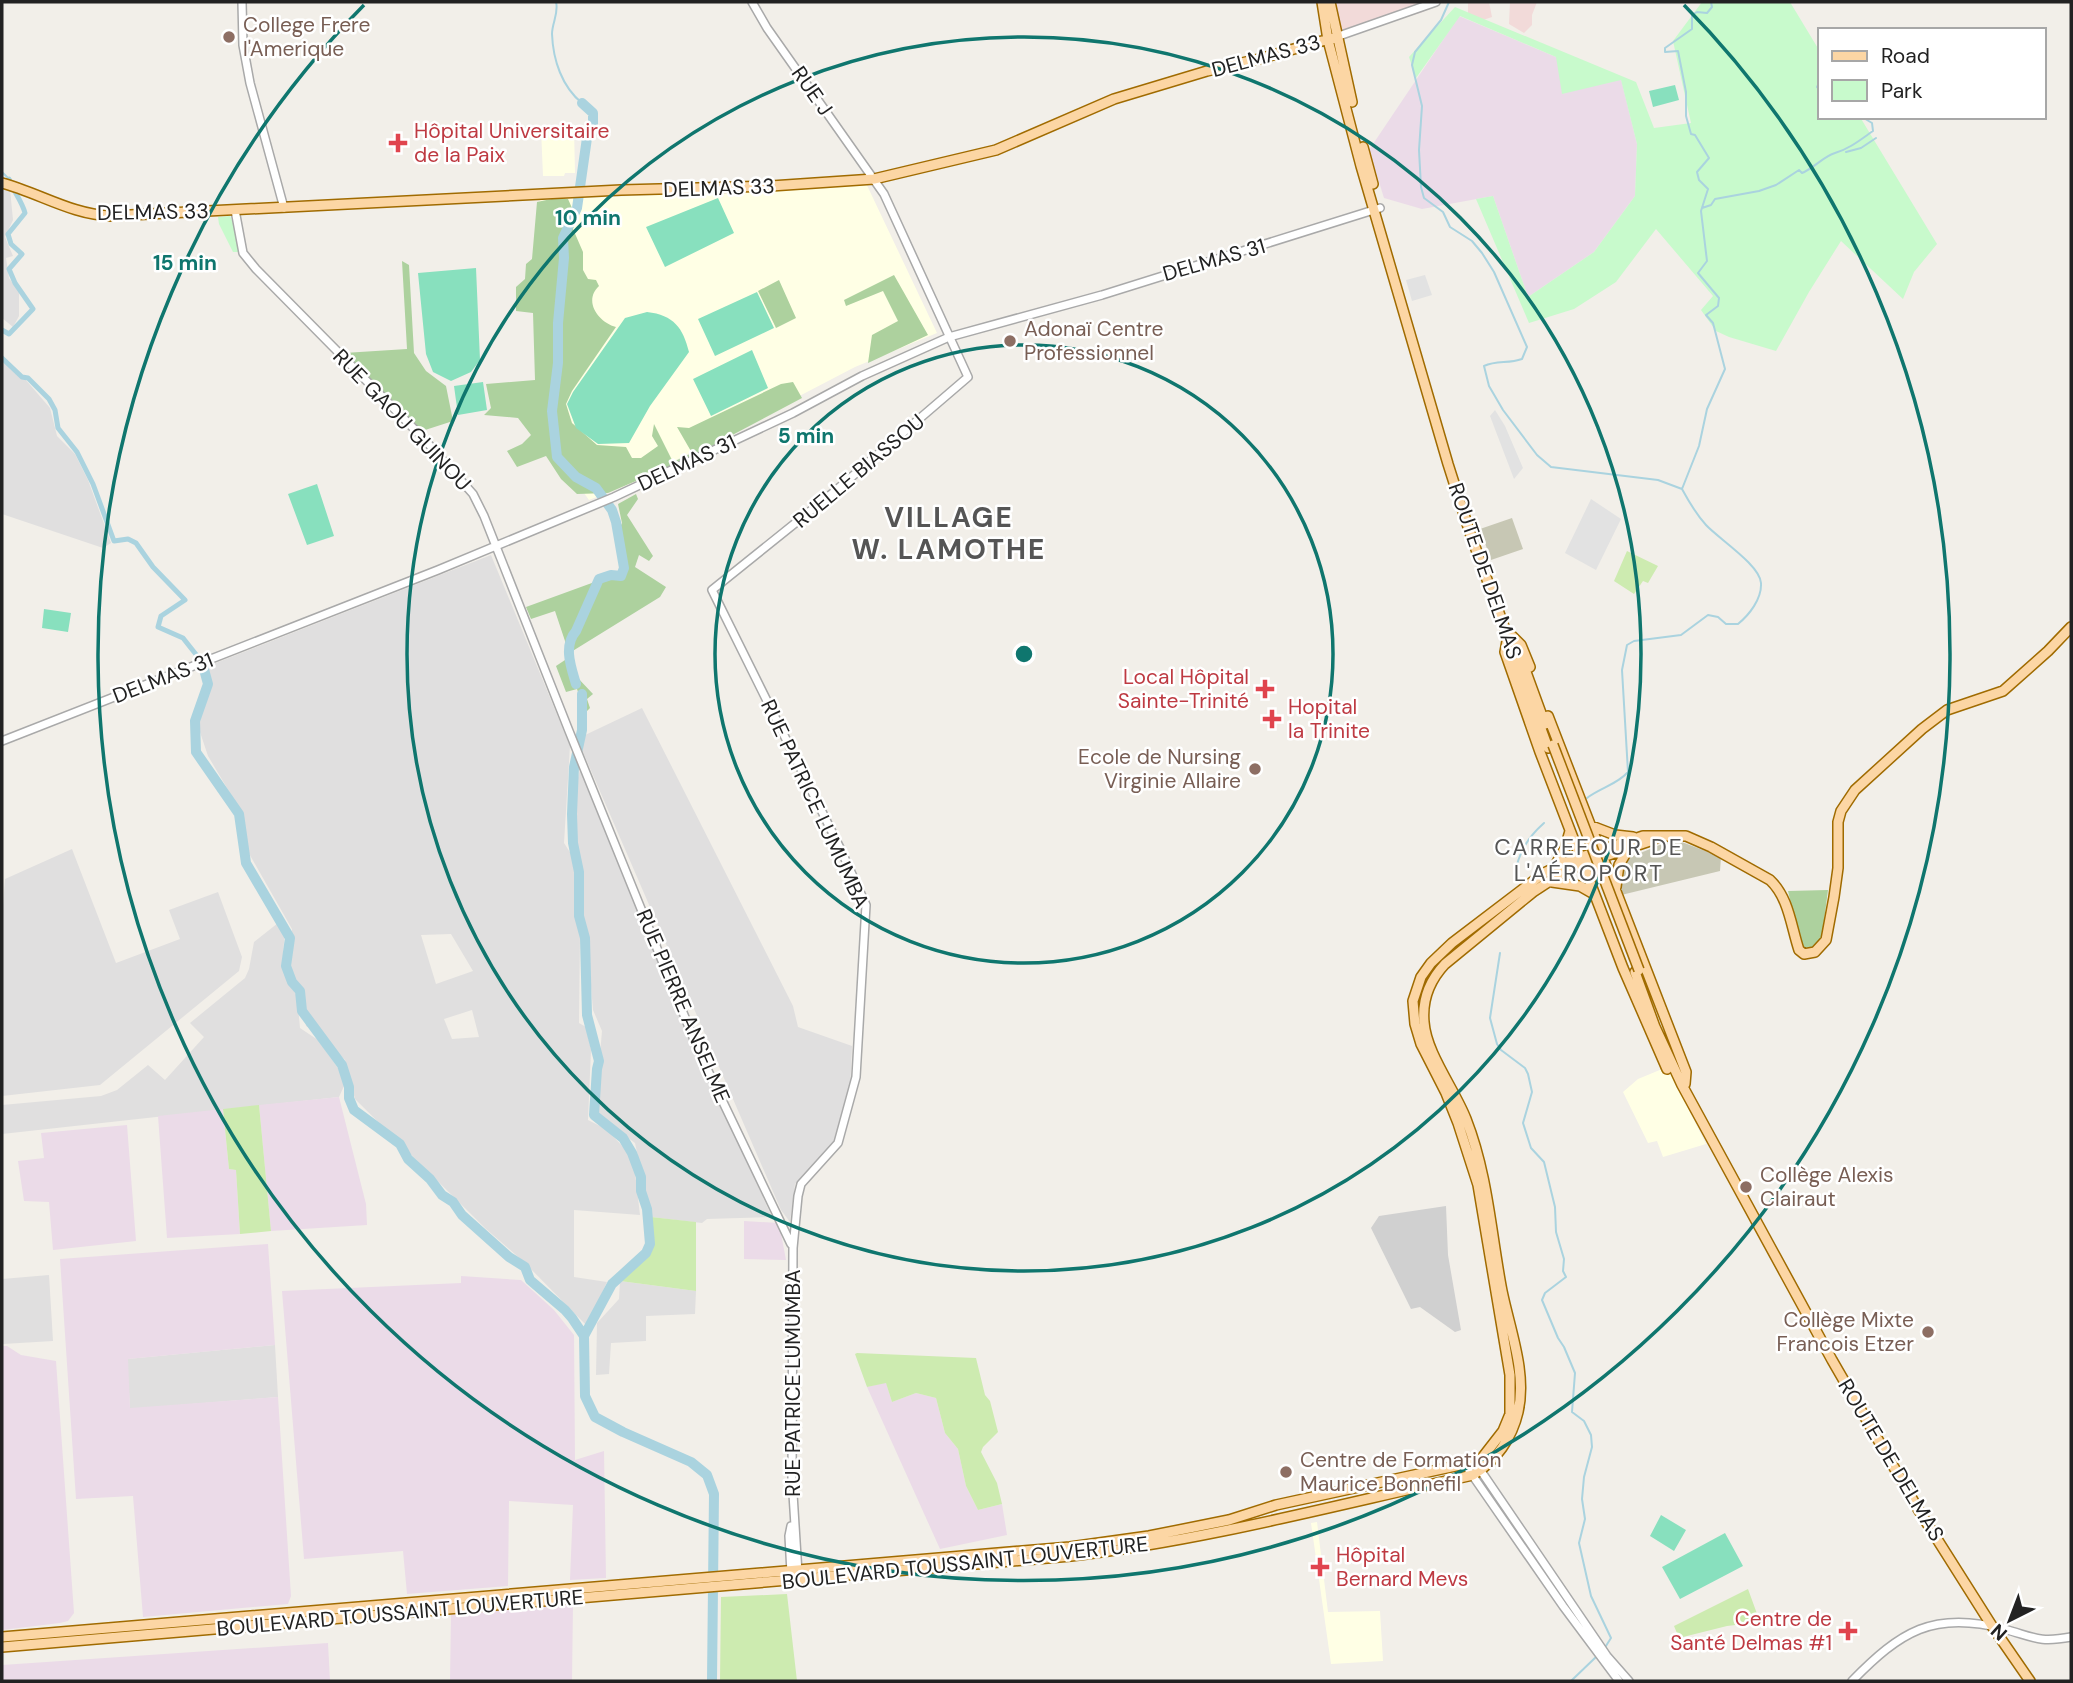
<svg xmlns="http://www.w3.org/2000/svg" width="2073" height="1683" viewBox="0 0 2073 1683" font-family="'DM Sans',sans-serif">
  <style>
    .residential { fill: #e0dfdf; fill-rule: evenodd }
    .commercial { fill: #f2dad9 }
    .industrial { fill: #ebdbe8 }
    .education { fill: #ffffe5 }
    .religious { fill: #d0d0d0 }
    .construction { fill: #c7c7b4 }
    .grass { fill: #cdebb0 }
    .forest { fill: #add19e }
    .park { fill: #c8facc }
    .pitch { fill: #88e0be }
    .parking { fill: #e2e2e2 }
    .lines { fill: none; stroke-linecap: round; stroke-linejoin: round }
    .stream { stroke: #aad3df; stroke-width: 2 }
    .canal { stroke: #aad3df; stroke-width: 5 }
    .river { stroke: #aad3df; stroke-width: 10 }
    .minor-casing { stroke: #a9a9a9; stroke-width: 10 }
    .major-casing { stroke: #a06b00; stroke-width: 12 }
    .minor { stroke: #fff; stroke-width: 7 }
    .major { stroke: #fcd6a4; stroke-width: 9 }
    .major-bridge-casing { stroke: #a06b00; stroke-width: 12; stroke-linecap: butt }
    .major-bridge { stroke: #fcd6a4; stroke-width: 9 }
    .ring { fill: none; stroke: #0f766e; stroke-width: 3.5 }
    .education-dot { fill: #8d6e63; stroke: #fff; stroke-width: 2.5 }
    .health-dot { fill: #e0444e; stroke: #fff; stroke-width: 2.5 }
    .labels { text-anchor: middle; stroke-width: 5; stroke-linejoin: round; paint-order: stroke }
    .education-label { font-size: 21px; fill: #785e54; stroke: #fff; text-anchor: start }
    .street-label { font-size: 21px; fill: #222; stroke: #fff }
    .health-label { font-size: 21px; fill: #be3a42; stroke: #fff; text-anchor: start }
    .neighbourhood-label { font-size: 23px; letter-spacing: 2px; fill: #555; stroke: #fff }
    .district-label { font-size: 28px; font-weight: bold; letter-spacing: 2px; fill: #555; stroke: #fff }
    .centre { fill: #0f766e; stroke: #fff; stroke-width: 3.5 }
    .ring-label { font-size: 21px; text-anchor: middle; font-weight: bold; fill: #0f766e; stroke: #fff; stroke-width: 5; stroke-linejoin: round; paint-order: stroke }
  </style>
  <rect width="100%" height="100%" fill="#f2efe9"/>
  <path class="residential" d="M2,186L10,189L13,220L5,237L13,256L6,258L9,278L19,292V316L13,327L2,318Z
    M2,361L25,379L50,408L57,436L75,454L88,480L111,543L103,548L2,514Z
    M491,555L570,746L564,843L573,857L580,936L579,1023L586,1027L591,1050L588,1120L606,1129L629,1153L635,1172L640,1215L574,1210V1277L607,1282L587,1326L524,1262L486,1229L355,1099L345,1060L320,1034L306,1026L304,995L294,981L288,966L292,929L247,850L236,803L208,756L199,729L208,666ZM451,934L473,971L436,984L421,935ZM472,1010L479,1037L452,1039L444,1019Z
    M642,708L793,1006L798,1027L852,1046L850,1094L835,1141L795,1184L790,1222L781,1210L583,752V736Z
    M580,769L686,1029L772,1217L707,1219L702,1223L651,1217L635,1143L595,1113L602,1031L593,1010L587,939L581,918L579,887L584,878L577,841L575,791Z
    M72,849L116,963L180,939L169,910L218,892L242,957L239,971L100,1085L2,1096V919L5,879Z
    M278,923L283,924L285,930L282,966L290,986L297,995L300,1028L318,1040L340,1071L344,1086L339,1097L2,1134V1105L101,1096L117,1090L148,1065L165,1080L204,1037L190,1023L245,978L249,969L254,942Z
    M49,1275L53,1341L3,1344L2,1279Z
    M620,1281L696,1291L695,1314L646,1316V1341L611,1343L609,1374L596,1375L597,1323L619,1299Z
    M275,1345L278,1397L130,1409L127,1359Z"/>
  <path class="commercial" d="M1333,2L1399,3L1442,2L1423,12L1353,33L1341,32Z
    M1468,2H1489L1492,17L1483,20L1468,15Z
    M1510,2H1537L1532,15V25L1524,33L1509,24Z"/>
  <path class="industrial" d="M1459,16L1556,57L1621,79L1637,144L1635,196L1594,252L1528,297L1493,196L1422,209L1384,198L1369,150Z
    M339,1097L366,1204L367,1225L271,1231L259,1105Z
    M223,1109L229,1169L236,1170L240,1234L167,1238L158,1116Z
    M127,1125L136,1241L53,1250L49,1202L24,1201L18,1161L44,1158L41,1133Z
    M744,1221L779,1223L786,1260L744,1259Z
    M268,1244L275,1345L128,1359L130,1408L278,1397L291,1596L288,1604L143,1617L133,1496L76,1499L60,1259Z
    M461,1276L521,1280L554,1310L574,1335L575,1460L604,1451L606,1578L570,1580L573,1505L509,1501L508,1586L407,1594L403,1551L304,1559L282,1291L461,1283Z
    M2,1346H7L21,1355L56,1361L74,1613L68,1621L60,1623L2,1630Z
    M886,1382L892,1402L916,1393L936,1398L945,1433L958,1449L966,1486L978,1510L1002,1504L1007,1535L940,1549L867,1387Z
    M573,1604L572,1681H450L451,1613Z
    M328,1643L330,1681H2V1665Z"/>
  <path class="education" d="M574,128L575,173H565L564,176H543L541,129Z
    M864,179L937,333L855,367L632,483L589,500L530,418L542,384L536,229L540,200L656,195Z
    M1667,1067L1706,1144L1663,1157L1657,1141L1648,1143L1623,1092L1638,1079Z
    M1317,1522L1328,1612L1380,1611L1383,1661L1331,1664L1311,1523Z"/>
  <path class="religious" d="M1446,1206L1448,1255L1461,1330L1455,1332L1420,1307L1411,1309L1371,1228L1379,1216Z"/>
  <path class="construction" d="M1512,518L1523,549L1491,560L1480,529Z
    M1674,839L1721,857L1720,871L1613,897L1609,866Z"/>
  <path class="grass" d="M1627,551L1658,566L1648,583L1643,581L1634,594L1614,581Z
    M259,1105L271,1231L240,1234L236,1170L229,1169L223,1109Z
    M651,1217L696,1222V1291L620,1281L653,1249Z
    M857,1353L976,1358L985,1395L990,1401L998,1432L983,1447L981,1452L997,1483L1002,1504L978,1510L966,1486L958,1449L945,1433L936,1398L916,1393L892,1402L886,1383L867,1387L855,1354Z
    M1748,1589L1760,1622L1727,1626L1679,1638L1674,1626Z
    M787,1594L797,1681H720L721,1597Z"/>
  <path class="forest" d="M556,198L568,199L576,217L573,229L583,252V270L588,279L596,280L599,286C583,301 598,322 616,327L572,391L566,404L572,423L597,445L626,447L632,458H641L658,446L652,436L654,424L673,462L692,453L677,427L689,428L781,384L793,382L802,398L687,459L608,493L577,494L561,479L546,456L517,467L507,451L522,444L531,435L518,418L484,415L491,408L486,384L535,380L533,313L516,311V287L525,279L526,264L532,259L537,202Z
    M402,261L409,265L414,353L426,371L446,386L453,421L422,431L344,353L407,349Z
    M894,275L928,335L868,363L872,335L898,321L883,291L846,306L844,300Z
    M779,280L796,318L776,328L758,291Z
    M636,494L638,499L627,515L653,556L649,561L639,555L635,567L666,587L660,597L571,652L576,676L593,694L587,699L590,708L585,713L577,689L566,692L556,666L568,658L565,641L555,611L531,619L526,607L611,576L622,578L626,569L620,548L618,532L622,523L618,504Z
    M1828,890L1822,936L1815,948L1805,951L1801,947L1788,891Z"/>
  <path class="park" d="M1702,2H1790L1819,50V117H1860L1937,244L1914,272L1903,299L1841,241L1809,292L1776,351L1729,337L1716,331L1701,310L1713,296L1656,229L1616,282L1574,309L1529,323L1476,199L1493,196L1528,297L1594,252L1635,196L1637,144L1621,80L1562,94L1556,57L1460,16L1416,78L1409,57L1455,7L1636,82L1654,128L1691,123L1673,41Z
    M230,216L233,223L239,252H233L219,224L218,217Z"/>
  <path class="pitch" d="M1675,85L1679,100L1653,107L1649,91Z
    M718,198L734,233L665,267L646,227Z
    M476,268L480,360L471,372L451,381L433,372L426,354L418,273Z
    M757,292L774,328L715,356L698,319Z
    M647,312C674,315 683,328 689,352L650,406L629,443L598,444L576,428L567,404L573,392L625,318Z
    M752,350L768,388L711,416L693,379Z
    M483,382L487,410L458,415L454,386Z
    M317,484L334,536L307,545L288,494Z
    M44,609L71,613L68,632L42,628Z
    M1661,1515L1686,1530L1674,1551L1650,1536Z
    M1725,1533L1743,1566L1680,1599L1662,1567Z"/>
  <path class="parking" d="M1425,275L1432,295L1412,301L1406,280Z
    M1495,410L1505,426L1523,468L1514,479L1490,416Z
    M1591,499L1621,519L1596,570L1565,553Z"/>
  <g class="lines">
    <path class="stream" d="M556,2C559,13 552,23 552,34C553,60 562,87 582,103
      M1449,2L1441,20L1415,52L1412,65L1422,106L1419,150L1421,187L1424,198L1443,212L1450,227L1472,241L1482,253L1494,272L1527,347L1522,359C1508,364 1497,360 1484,366L1489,386L1503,410L1537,455L1551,467L1658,480L1682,489
      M1818,32L1819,35
      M1819,83L1817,87L1819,89
      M1846,152L1861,148L1876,138
      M2,172L9,179
      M1702,208L1711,205L1715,199L1759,191L1776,185L1799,170L1802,173C1814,168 1824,156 1835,153C1849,149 1860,140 1873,131L1872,123L1862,117
      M1587,798C1600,788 1618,784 1628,772L1622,670L1627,645L1634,641L1681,635L1708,615L1718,617L1726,624H1738C1749,615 1762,599 1761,583C1760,565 1719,539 1706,525C1696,514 1689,502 1682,489L1699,446L1707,409L1725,369L1713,323L1706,315L1718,306L1719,298L1698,273L1707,261L1701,211L1708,189L1699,180L1697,172L1709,158L1695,135L1691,134L1686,116V92L1678,51L1665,52V48L1692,29V15L1697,12L1707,13L1712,7L1711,2
      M1514,876C1519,853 1526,839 1544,823
      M1500,953L1490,1018L1497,1044L1501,1050L1525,1068L1528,1074L1532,1092L1523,1123L1531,1148L1544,1162L1555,1207L1556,1232L1564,1259L1563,1271L1566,1277L1545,1293L1542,1300L1558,1338L1564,1347L1575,1373L1572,1412L1584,1421L1591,1435L1592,1447L1584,1477L1582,1499L1585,1519L1579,1543L1591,1596L1611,1638L1604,1649
      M1571,1681L1597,1656"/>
    <path class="canal" d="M2,330L9,334L33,309L15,283L9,269L22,254L11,244L8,234L25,213C22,201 13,191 9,179
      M2,358L22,377L28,378L49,399L55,410L58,428L77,452L93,484L114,541L128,539L136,543L153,567L185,600L161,616L158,627L183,638L202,662"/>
    <path class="river" d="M202,662L208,684L195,721L196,752L239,814L246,863L290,938L286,966L292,982L300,991L302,1011L342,1065L349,1087V1098L354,1110L400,1144L408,1159L430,1179L442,1195L453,1202L462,1215L509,1257L525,1267L530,1280L565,1310L572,1318L584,1336L585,1396L595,1417L623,1432L691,1462L707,1475L714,1494L712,1681
      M576,684C571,667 563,646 576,631L599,579L611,575L621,576L624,568L616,522L612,510L596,488L576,477L557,457L552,411L558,363V323L564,258L563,238L577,208L587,138L593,132V113L582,103
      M582,694V730L574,767L572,814L573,843L579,872V916L585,938L587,1015L599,1061L597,1069L594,1115L623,1138L632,1153L641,1177V1191L647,1209L650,1244L646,1253L612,1284L584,1336"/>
    <defs>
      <path id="minor" d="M242,2L243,45L250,83L284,208
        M752,2L767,28L884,194L968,377L834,492L712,590L840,848L866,905L856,1077L838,1143L801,1184L798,1196L793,1248L792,1478L798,1573
        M1336,37L1436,2
        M235,210L243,253L256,269L424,439L473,494L484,516L569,731L699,1052L791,1244
        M2,741L438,570L614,497L793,413L862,376L949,337L1102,295L1380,208
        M1466,1466L1563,1606L1619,1681
        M1479,1468L1607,1656L1629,1681
        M791,1573L789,1536L791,1526
        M1852,1681C1900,1632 1933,1610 2004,1629C2034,1637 2038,1643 2071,1637"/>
      <path id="major" d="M1322,2L1328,40L1361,166L1448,464L1469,530L1548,748
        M1330,2L1352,102
        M1363,147L1373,184
        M2,183C39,193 73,215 111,216L621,190L771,186L874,179L996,150L1114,99L1207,71L1259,59L1336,37
        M1512,636L1521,645L1530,667
        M1507,641L1505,652L1540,752L1623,968L1667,1069
        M1522,661L1545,724
        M1548,716L1686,1072L1685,1084
        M1589,825L1615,835L1633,837
        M1555,866L1565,848L1570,831
        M1552,882L1580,886L1594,894
        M1616,887L1619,865L1629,848
        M1635,972L1655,1027L1682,1085L1832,1360L1918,1509L1992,1626L2030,1681
        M2,1637L1070,1547L1149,1536L1229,1520L1276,1505L1474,1462L1482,1458L1503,1431L1510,1414V1375L1478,1185L1458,1123L1446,1093L1421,1044L1415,1024L1413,1001L1421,977L1431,963L1452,943L1544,873L1564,863L1643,836H1686L1711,847L1770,880C1789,898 1791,926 1799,950L1804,954L1815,952L1826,940L1834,897L1838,868V822L1841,811L1855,790L1922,729L1947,710L2003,691L2048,651L2071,627
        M2,1647L1071,1556C1207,1540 1340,1504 1473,1475C1496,1461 1512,1438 1518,1412C1527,1373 1510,1330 1502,1291C1491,1234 1488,1175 1466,1119C1455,1090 1426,1053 1424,1022C1422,1000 1430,980 1445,964L1533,892L1562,873L1582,864L1650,841L1661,836"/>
    </defs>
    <use href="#minor" class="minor-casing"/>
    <use href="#major" class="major-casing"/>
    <use href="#minor" class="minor"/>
    <use href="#major" class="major"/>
    <defs>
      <path id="major-bridge" d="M1553,745L1639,970"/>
    </defs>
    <use href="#major-bridge" class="major-bridge-casing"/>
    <use href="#major-bridge" class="major-bridge"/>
  </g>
  <g class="ring">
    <circle cx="1024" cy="654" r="309"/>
    <circle cx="1024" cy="654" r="617"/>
    <path d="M1684 5A926 926 0 1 1 364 5"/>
  </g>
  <g class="education-dot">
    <circle cx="229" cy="37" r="7"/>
    <circle cx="1010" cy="341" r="7"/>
    <circle cx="1255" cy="769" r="7"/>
    <circle cx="1746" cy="1187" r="7"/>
    <circle cx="1928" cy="1332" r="7"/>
    <circle cx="1286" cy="1472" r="7"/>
  </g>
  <g class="health-dot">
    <path d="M394.5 132.5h7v7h7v7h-7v7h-7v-7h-7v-7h7z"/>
    <path d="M1261.5 678.5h7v7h7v7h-7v7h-7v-7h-7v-7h7z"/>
    <path d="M1268.5 708.5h7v7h7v7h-7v7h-7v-7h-7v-7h7z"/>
    <path d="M1316.5 1556.5h7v7h7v7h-7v7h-7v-7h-7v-7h7z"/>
    <path d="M1844.5 1620.5h7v7h7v7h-7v7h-7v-7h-7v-7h7z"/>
  </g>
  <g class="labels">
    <g class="education-label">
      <text x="243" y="32">College Frere<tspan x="243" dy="24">l'Amerique</tspan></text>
      <text x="1024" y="336">Adonaï Centre<tspan x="1024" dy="24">Professionnel</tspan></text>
      <text x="1241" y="764" text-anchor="end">Ecole de Nursing<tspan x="1241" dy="24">Virginie Allaire</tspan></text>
      <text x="1760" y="1182">Collège Alexis<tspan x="1760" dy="24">Clairaut</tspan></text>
      <text x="1914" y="1327" text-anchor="end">Collège Mixte<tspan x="1914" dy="24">Francois Etzer</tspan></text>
      <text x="1300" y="1467">Centre de Formation<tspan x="1300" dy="24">Maurice Bonnefil</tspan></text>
    </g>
    <g class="street-label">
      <text transform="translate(1266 56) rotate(-15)" y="7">DELMAS 33</text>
      <text transform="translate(812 91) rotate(55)" y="7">RUE J</text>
      <text transform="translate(719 188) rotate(-2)" y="7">DELMAS 33</text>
      <text transform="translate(153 212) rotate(-1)" y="7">DELMAS 33</text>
      <text transform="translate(1214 260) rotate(-16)" y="7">DELMAS 31</text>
      <text transform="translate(402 420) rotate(46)" y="7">RUE GAOU GUINOU</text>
      <text transform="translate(687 463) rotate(-25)" y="7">DELMAS 31</text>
      <text transform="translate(859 471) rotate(-40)" y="7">RUELLE BIASSOU</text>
      <text transform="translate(1485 571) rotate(71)" y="7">ROUTE DE DELMAS</text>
      <text transform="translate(163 678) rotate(-21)" y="7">DELMAS 31</text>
      <text transform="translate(815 804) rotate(65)" y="7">RUE PATRICE LUMUMBA</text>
      <text transform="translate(683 1006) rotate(67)" y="7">RUE PIERRE ANSELME</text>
      <text transform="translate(793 1383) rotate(-90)" y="7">RUE PATRICE LUMUMBA</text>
      <text transform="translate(1891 1460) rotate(59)" y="7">ROUTE DE DELMAS</text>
      <text transform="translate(965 1563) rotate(-6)" y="7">BOULEVARD TOUSSAINT LOUVERTURE</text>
      <text transform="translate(400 1613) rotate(-5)" y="7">BOULEVARD TOUSSAINT LOUVERTURE</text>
    </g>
    <g class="health-label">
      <text x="414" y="138">Hôpital Universitaire<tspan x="414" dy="24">de la Paix</tspan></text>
      <text x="1249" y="684" text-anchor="end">Local Hôpital<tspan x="1249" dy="24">Sainte-Trinité</tspan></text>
      <text x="1288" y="714">Hopital<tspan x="1288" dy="24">la Trinite</tspan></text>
      <text x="1336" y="1562">Hôpital<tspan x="1336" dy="24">Bernard Mevs</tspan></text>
      <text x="1832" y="1626" text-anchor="end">Centre de<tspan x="1832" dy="24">Santé Delmas #1</tspan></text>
    </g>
    <g class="neighbourhood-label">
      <text x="1589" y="855">CARREFOUR DE<tspan x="1589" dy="26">L'AÉROPORT</tspan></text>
    </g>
    <g class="district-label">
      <text x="949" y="527">VILLAGE<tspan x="949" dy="32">W. LAMOTHE</tspan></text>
    </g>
  </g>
  <circle cx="1024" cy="654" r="10" class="centre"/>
  <g class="ring-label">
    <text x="588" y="225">10 min</text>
    <text x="185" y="270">15 min</text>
    <text x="806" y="443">5 min</text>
  </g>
  <rect width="2073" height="1683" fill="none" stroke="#222222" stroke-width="7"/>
  <rect x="1818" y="28" width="228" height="91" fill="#ffffff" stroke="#a7a7a7" stroke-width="2"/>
  <rect x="1832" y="51" width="35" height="10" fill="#fcd6a4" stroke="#a7a7a7" stroke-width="2"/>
  <text x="1881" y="63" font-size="21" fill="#222222">Road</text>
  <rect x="1832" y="80" width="35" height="21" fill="#c8facc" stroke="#a7a7a7" stroke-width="2"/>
  <text x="1881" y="98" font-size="21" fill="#222222">Park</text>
  <g transform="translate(2010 1620) rotate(222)" stroke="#ffffff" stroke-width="5" paint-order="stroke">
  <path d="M0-5L12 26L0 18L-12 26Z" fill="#222222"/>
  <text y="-10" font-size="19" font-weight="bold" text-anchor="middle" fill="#222222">N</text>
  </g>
</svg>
